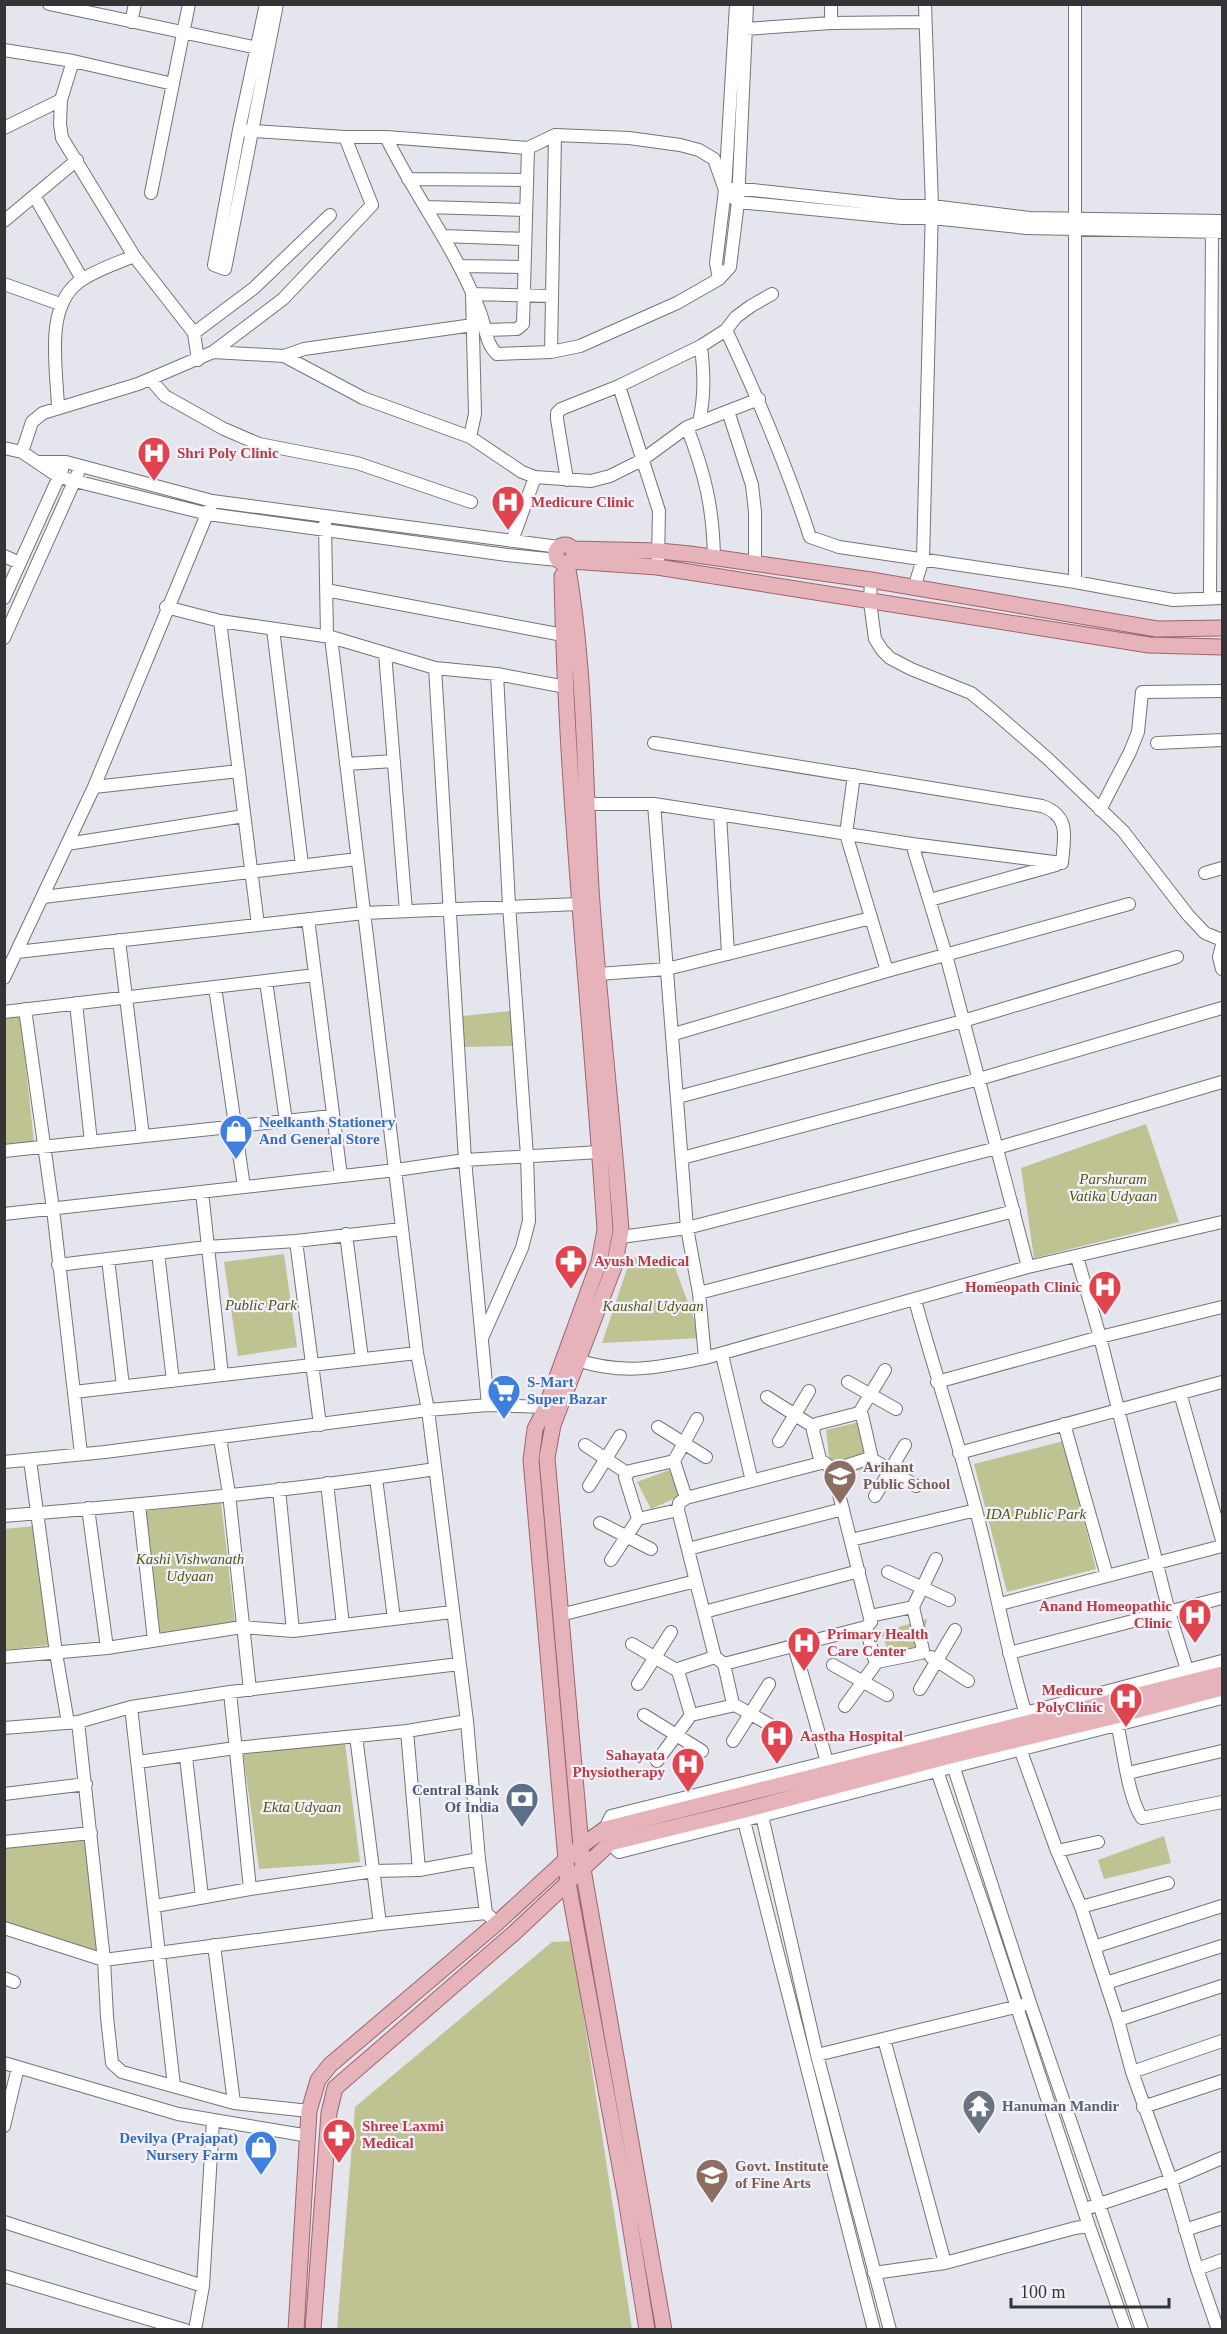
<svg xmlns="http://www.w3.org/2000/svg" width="1227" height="2334" viewBox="0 0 1227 2334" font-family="Georgia,serif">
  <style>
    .green { fill: #bec391 }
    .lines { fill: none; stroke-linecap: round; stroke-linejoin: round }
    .minor-casing { stroke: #75747b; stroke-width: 14 }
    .major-casing { stroke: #9d656e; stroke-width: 17 }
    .minor { stroke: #fff; stroke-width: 12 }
    .major { stroke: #e6b3ba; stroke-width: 15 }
    .labels { text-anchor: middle; stroke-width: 4.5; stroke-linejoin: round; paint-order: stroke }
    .health-label { font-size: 15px; font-weight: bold; fill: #be3a42; stroke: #f3f2fa; text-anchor: start }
    .shop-label { font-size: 15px; font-weight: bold; fill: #366cbe; stroke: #f3f2fa; text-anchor: start }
    .park-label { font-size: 15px; font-style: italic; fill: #545717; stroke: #f3f2fa }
    .education-label { font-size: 15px; font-weight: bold; fill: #785e54; stroke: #f3f2fa; text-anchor: start }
    .service-label { font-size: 15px; font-weight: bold; fill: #4e5e75; stroke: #f3f2fa; text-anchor: end }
    .worship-label { font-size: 15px; font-weight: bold; fill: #5b616d; stroke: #f3f2fa; text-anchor: start }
  </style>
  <rect width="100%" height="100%" fill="#e5e5ed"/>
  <path class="green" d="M20,1011L34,1143L5,1145V1015Z
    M510,1011L513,1046L462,1047L463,1016Z
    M1146,1124L1179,1222L1034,1258L1021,1168Z
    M284,1254L297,1347L238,1356L224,1262Z
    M631,1257L672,1259L701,1338L602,1343Z
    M868,1420L877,1465L842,1475L839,1464L830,1466L826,1430Z
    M1064,1441L1096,1569L1007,1592L974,1464Z
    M669,1470L680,1496L651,1509L637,1482Z
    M221,1502L235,1624L158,1633L145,1511Z
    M35,1526L48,1645L5,1650L4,1529Z
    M927,1619L919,1657L890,1656L881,1632Z
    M345,1743L360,1862L259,1869L243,1752Z
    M1164,1836L1171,1863L1104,1879L1098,1860Z
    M86,1839L102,1954L5,1924L4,1848Z
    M572,1941L632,2329L337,2330L355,2107L552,1942Z"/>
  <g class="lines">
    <defs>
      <path id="minor" d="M49,4L258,48
        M266,4L239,130L214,265L225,269L277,4
        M831,4V23
        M131,22L135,4
        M745,29L831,23L925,22
        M4,50L73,61L173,84
        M61,100L60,124L62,138L134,256L194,333L198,360
        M4,128L61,100L73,61
        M239,130L345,137H386L528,148L555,135L629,138L680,145L699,150L714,159L725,190L738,202L902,218H932L1027,228L1222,232
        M386,137C415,197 457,250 480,312C486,327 485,343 497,354L551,352L580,346L677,303L719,279L730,267L738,202L747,4
        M408,179L527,180
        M732,189L753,190L900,206H932L1029,218L1222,221
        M151,193L189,4
        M35,197L82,279
        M425,207L526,210
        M4,221L77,160
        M443,236L525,239
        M459,266L524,267
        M719,279L716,263L725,190L736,4
        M4,284L60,304
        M485,330L517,329L523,324L528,148
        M726,330C758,398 787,466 810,537L839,547L1075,582L1173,600L1222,598
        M194,333L254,288L330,215
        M213,352L283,299L372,205L345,137
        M551,352L555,135
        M284,356L304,349L473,325
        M151,380L165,396L224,429L259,444L357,463L471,502
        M619,386L659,511L658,560
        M58,408C57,368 43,303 83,279C99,269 117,263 134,256
        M728,411L752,485L755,512V563
        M699,422C705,396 704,373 701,346
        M687,427C705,474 713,507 714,557
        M470,437L475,414L472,294L552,296
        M4,448L22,452L59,477L208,514L507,555L558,560
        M22,452L32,422L43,413L138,384L213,352L284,356L363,398L470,437L522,472L535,477L512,541
        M39,462H66L212,501L559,547
        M535,477L591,481L610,476L642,460L687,427L759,399
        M567,480L557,419V413L561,409L619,386L701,346L726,330L736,317L751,306L772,294
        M325,524L327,636
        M4,556L20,563
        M871,580L870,602L875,639L882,650L890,658L911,669L971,693L993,711L1047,758L1123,831L1188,915L1205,933L1222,940
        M1075,582V4
        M914,588L923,559L932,206L925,4
        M326,590L563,635
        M4,598L62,470
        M1210,598L1212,225
        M166,607L220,621L331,637L435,668L497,674L566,687
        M220,621L258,925
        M273,629L302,865
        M331,637L417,1353L428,1410L467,1721L479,1859L486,1913L497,1923
        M4,638L78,473
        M385,653L406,911
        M435,668L465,1160L488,1405
        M654,743L1042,806C1071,816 1064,838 1062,863
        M1157,743L1222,740
        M346,764L394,761
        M854,775L846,834L887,971
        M94,787L239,771
        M587,804H654L912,844L1062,863
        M654,804L687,1228L699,1293L705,1358
        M1100,810L1130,752L1138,732L1142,692L1222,691
        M720,814L728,954
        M67,844L244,816
        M912,844L946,955L1028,1267
        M1205,873L1222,868
        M43,897L357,859
        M930,900L1056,865
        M308,919L341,1176
        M119,940L143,1136
        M1222,945L1219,957L1222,969
        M17,952L364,913L578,904
        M598,974L667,969L871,918
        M4,978L94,787L210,507
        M266,981L286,1121
        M215,987L244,1187
        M76,1003L91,1142
        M25,1009L53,1209L81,1454
        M4,1012L315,975
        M674,1034L887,971L1129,904
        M678,1097L963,1021L1177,957
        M4,1151L332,1116
        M682,1158L979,1079L1222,1008
        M202,1192L222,1375
        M4,1214L396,1170L465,1160L600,1152
        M346,1234L362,1359
        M621,1237L687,1228L997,1148L1222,1082
        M296,1241L320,1425
        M158,1253L173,1381
        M1077,1257L1100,1337L1169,1612L1189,1676
        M108,1259L123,1386
        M58,1265L207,1247L296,1241L401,1229
        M699,1293L1014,1211
        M915,1300C932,1363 953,1425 970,1488C992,1564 1004,1643 1027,1718
        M482,1338L522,1248L529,1221L527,1156L509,905L497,674
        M722,1355L752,1481
        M577,1360C623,1375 658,1368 705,1358L1028,1267L1222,1222
        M848,1382L896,1409
        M937,1382L1100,1337L1222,1307
        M74,1392L417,1353
        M1180,1393L1222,1540
        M767,1397L814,1427
        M859,1413L885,1370
        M1064,1424L1107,1576
        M658,1427L706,1457
        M220,1438L229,1494L250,1690
        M779,1441L809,1391
        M585,1445L627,1473
        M959,1453L1222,1382
        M870,1458L916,1486
        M30,1460L56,1653L68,1723
        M674,1461L697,1419
        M4,1462L105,1452L428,1410L488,1405L546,1407
        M821,1463H825L833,1470L871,1622L866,1627L724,1664L715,1657L678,1510L679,1503L686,1498Z
        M821,1463L813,1431L816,1424L859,1413L862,1415L871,1454L870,1458L833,1470
        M376,1478L394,1619
        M327,1483L343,1625
        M589,1486L620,1436
        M279,1489L293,1631
        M875,1496L905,1445
        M139,1505L154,1640
        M88,1508L107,1648
        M678,1510L638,1519L625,1477L630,1471L674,1461L686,1498
        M4,1516C148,1504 292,1491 435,1469
        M600,1523L651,1549
        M851,1540L976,1510
        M688,1549L843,1509
        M611,1560L638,1519
        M888,1572L949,1600
        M1000,1604L1222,1546
        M913,1607L936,1559
        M704,1612L859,1571
        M560,1615L696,1581
        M866,1627L874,1658L877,1662L921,1653L923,1650L913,1607L870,1616
        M632,1644L678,1671
        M794,1646L829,1769
        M1009,1653L1222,1598
        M4,1657L107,1648L242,1627L293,1631L452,1612
        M715,1657L681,1668L678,1671L691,1715L731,1706L733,1704L724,1664
        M931,1657L968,1681
        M1222,1661L1025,1713L611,1816L605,1829L610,1843L619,1852L1222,1698
        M833,1665L887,1695
        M638,1684L671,1632
        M920,1689L955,1630
        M230,1692L250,1889
        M733,1704L781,1731
        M845,1706L877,1662
        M131,1707L174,2086
        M644,1715L702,1751
        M1116,1719C1123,1745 1127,1796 1142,1818L1222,1802
        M78,1722L104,1960L107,2017L112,2063L122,2072L234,2103L309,2111
        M4,1728L78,1722L131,1707L230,1692L459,1664
        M407,1731L419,1870
        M356,1736L380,1924
        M733,1741L769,1684
        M1018,1743L1057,1851L1081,1907L1118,2020L1132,2072L1171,2180L1197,2269L1218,2330
        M186,1757L202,1897
        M657,1761L691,1715
        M138,1762L235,1748L407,1731L467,1721
        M952,1762L1030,2003L1142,2330
        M935,1765L986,1913L1089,2226L1126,2330
        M1128,1773L1222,1751
        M4,1794L86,1784
        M762,1816L817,2055L890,2330
        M744,1821L874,2330
        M4,1842L91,1833
        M1057,1851L1098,1842
        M155,1906L250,1889L374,1871L419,1870L479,1859
        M1081,1907L1168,1883
        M4,1928L104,1960L380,1924L486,1913
        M214,1945L234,2103
        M1094,1947L1222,1906
        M4,1978L14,1982
        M1106,1983L1222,1946
        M1118,2020L1222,1986
        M884,2039L945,2263
        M817,2055L1023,2005
        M4,2063L178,2114L309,2136
        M1132,2072L1222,2041
        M1143,2107L1222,2081
        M4,2126L18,2067
        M1091,2207L1171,2180L1222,2158
        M4,2222L203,2286
        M1185,2230L1222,2218
        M1197,2269L1222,2260
        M874,2273L945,2263L1075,2228L1089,2226
        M4,2276L185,2330
        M195,2330L203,2286L213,2121"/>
      <path id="major" d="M556 554a9 9 0 1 1 18 0a9 9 0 1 1-18 0Z
        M572,549L659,551L690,554L871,580L1157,629L1222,628
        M571,561L657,567L1149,645L1222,647
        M567,563C587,675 584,790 592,903C600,1012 613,1121 621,1230L614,1267L553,1425L547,1458L583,1869L664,2330
        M562,576C566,795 591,1012 605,1230L599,1262L546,1407L535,1429L531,1460L568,1883L626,2199L647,2330
        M296,2330L309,2111L318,2080L330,2065L497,1923L581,1846L605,1829L1222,1674
        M313,2330L329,2113L335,2088L513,1934L610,1843L741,1811L950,1756L1116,1716L1222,1688"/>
    </defs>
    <use href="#minor" class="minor-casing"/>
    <use href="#major" class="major-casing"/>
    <use href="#minor" class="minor"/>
    <use href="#major" class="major"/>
  </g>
  <defs>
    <symbol id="hospital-pin" viewBox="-11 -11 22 30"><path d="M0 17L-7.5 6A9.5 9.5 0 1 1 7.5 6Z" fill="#e0444e" stroke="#f3f2fa"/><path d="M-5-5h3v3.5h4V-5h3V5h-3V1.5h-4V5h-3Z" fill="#fff"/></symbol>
    <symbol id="shop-pin" viewBox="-11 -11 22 30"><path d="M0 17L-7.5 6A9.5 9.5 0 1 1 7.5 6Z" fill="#3f7fe0" stroke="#f3f2fa"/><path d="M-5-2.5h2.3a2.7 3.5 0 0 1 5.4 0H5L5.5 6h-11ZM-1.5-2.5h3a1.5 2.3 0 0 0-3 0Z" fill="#fff"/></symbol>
    <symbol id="pharmacy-pin" viewBox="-11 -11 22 30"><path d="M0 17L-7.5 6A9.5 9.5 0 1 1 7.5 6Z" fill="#e0444e" stroke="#f3f2fa"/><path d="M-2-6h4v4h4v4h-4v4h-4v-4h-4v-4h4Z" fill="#fff"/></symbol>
    <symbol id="supermarket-pin" viewBox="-11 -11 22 30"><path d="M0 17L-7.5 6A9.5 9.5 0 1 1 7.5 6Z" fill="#3f7fe0" stroke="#f3f2fa"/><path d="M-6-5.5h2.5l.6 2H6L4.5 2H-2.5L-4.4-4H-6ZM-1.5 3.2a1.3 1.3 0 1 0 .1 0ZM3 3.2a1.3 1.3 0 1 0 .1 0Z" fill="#fff"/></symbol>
    <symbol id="school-pin" viewBox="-11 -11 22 30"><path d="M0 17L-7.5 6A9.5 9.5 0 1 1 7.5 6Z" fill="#8d6e63" stroke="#f3f2fa"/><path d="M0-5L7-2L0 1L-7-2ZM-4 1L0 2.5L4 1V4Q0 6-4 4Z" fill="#fff"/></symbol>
    <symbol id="bank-pin" viewBox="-11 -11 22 30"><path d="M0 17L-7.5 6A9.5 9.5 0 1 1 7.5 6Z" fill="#5c6f8a" stroke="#f3f2fa"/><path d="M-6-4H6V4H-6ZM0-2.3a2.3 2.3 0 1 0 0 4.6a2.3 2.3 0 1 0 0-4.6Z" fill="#fff"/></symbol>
    <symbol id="temple-pin" viewBox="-11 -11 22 30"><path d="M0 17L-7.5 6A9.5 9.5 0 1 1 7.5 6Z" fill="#6b7280" stroke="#f3f2fa"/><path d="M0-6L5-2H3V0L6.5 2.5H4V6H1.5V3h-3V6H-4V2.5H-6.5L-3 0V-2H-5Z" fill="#fff"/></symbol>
    <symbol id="university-pin" viewBox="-11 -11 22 30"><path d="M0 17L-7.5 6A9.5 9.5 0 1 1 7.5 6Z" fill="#8d6e63" stroke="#f3f2fa"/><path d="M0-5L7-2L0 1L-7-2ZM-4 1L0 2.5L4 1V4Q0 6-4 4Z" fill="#fff"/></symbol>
  </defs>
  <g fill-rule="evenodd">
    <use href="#hospital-pin" x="135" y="434" width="38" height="52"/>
    <use href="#hospital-pin" x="489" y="483" width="38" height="52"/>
    <use href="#shop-pin" x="217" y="1112" width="38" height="52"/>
    <use href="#pharmacy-pin" x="552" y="1242" width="38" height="52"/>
    <use href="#hospital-pin" x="1086" y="1268" width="38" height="52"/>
    <use href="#supermarket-pin" x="485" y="1372" width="38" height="52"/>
    <use href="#school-pin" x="821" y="1457" width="38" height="52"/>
    <use href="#hospital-pin" x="1176" y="1596" width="38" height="52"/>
    <use href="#hospital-pin" x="785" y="1624" width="38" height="52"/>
    <use href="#hospital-pin" x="1107" y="1680" width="38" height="52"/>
    <use href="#hospital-pin" x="758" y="1717" width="38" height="52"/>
    <use href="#hospital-pin" x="669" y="1745" width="38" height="52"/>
    <use href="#bank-pin" x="503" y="1780" width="38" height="52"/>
    <use href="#temple-pin" x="960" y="2087" width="38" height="52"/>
    <use href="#pharmacy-pin" x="320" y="2116" width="38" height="52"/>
    <use href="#shop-pin" x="242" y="2128" width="38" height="52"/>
    <use href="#university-pin" x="693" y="2156" width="38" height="52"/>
  </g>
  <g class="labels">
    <g class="health-label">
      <text x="177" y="458">Shri Poly Clinic</text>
      <text x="531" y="507">Medicure Clinic</text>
      <text x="594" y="1266">Ayush Medical</text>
      <text x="1082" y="1292" text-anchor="end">Homeopath Clinic</text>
      <text x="1172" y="1611" text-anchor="end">Anand Homeopathic<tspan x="1172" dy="17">Clinic</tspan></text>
      <text x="827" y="1639">Primary Health<tspan x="827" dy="17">Care Center</tspan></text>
      <text x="1103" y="1695" text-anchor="end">Medicure<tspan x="1103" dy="17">PolyClinic</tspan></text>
      <text x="800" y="1741">Aastha Hospital</text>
      <text x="665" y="1760" text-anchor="end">Sahayata<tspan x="665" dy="17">Physiotherapy</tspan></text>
      <text x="362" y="2131">Shree Laxmi<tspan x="362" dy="17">Medical</tspan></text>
    </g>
    <g class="shop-label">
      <text x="259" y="1127">Neelkanth Stationery<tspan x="259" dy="17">And General Store</tspan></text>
      <text x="527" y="1387">S-Mart<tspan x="527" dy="17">Super Bazar</tspan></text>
      <text x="238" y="2143" text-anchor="end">Devilya (Prajapat)<tspan x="238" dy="17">Nursery Farm</tspan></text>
    </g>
    <g class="park-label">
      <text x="1113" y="1184">Parshuram<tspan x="1113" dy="17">Vatika Udyaan</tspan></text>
      <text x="261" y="1310">Public Park</text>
      <text x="653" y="1311">Kaushal Udyaan</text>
      <text x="1036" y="1519">IDA Public Park</text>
      <text x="190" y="1564">Kashi Vishwanath<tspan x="190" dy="17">Udyaan</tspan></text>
      <text x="302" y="1812">Ekta Udyaan</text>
    </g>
    <g class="education-label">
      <text x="863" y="1472">Arihant<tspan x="863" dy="17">Public School</tspan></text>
      <text x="735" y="2171">Govt. Institute<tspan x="735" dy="17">of Fine Arts</tspan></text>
    </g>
    <g class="service-label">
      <text x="499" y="1795">Central Bank<tspan x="499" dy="17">Of India</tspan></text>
    </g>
    <g class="worship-label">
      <text x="1002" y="2111">Hanuman Mandir</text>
    </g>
  </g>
  <rect width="1227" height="2334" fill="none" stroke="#343437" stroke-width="12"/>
  <path d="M1011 2298v9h158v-9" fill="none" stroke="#343437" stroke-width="3"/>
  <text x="1020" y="2298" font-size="18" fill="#343437" stroke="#f3f2fa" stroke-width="4.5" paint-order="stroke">100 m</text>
</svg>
